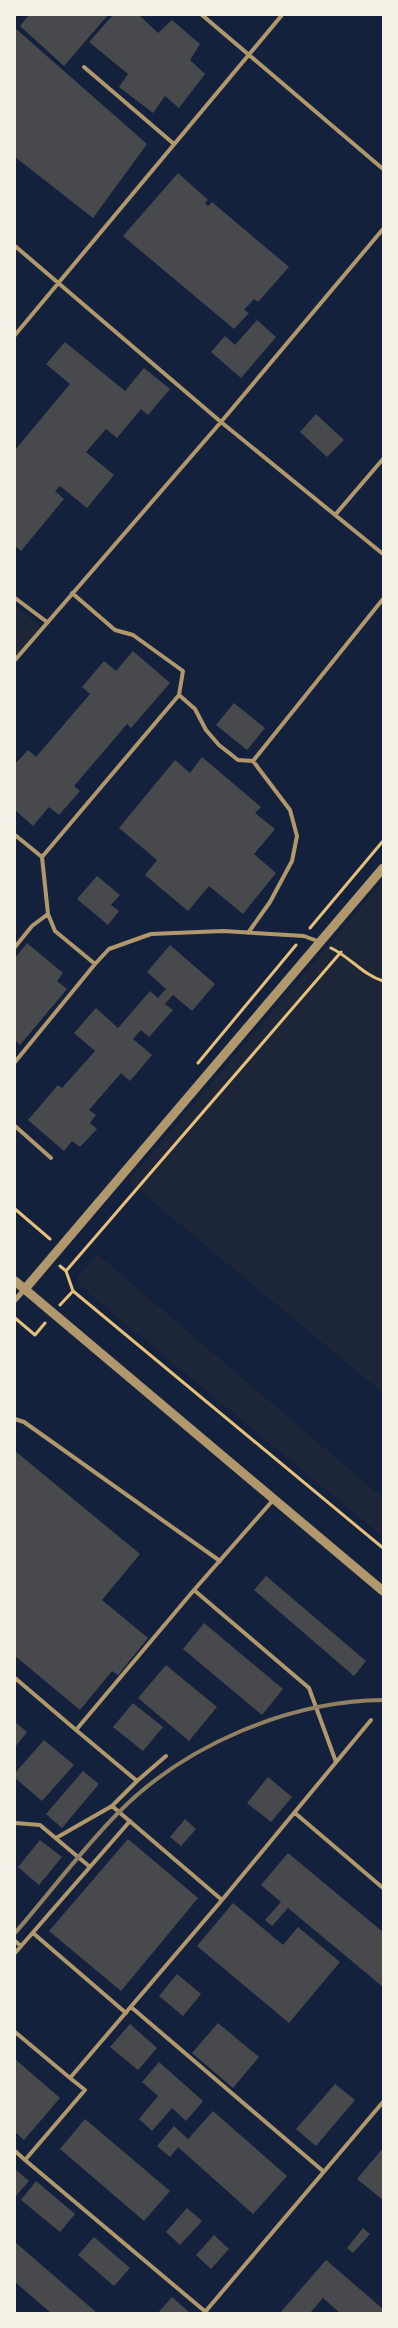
<svg xmlns="http://www.w3.org/2000/svg" width="398" height="2328" viewBox="0 0 398 2328" font-family="Signika,sans-serif">
  <style>
    .green { fill: #1d2539 }
    .building { fill: #48494c }
    .lines { fill: none; stroke-linecap: round; stroke-linejoin: round }
    .path { stroke: #e5c07b; stroke-width: 3 }
    .service { stroke: #b1986c; stroke-width: 4 }
    .minor { stroke: #b1986c; stroke-width: 5 }
    .tertiary { stroke: #b1986c; stroke-width: 9 }
    .rail { stroke: #918062; stroke-width: 4 }
  </style>
  <rect width="100%" height="100%" fill="#14213d"/>
  <path class="green" d="M15,605L42,628L15,660Z
    M383,881V1393L128,1181Z
    M97,1254L383,1498V1537L80,1286L77,1278Z"/>
  <path class="building" d="M29,15H108L64,66L20,26Z
    M113,15H139L158,33L172,20L200,44L190,60L205,74L179,108L165,96L153,113L119,87L128,74L89,42Z
    M15,28L147,144L93,218L15,157Z
    M178,173L208,200L205,203L208,206L212,202L289,267L258,302L254,299L244,310L249,313L234,329L123,236Z
    M257,320L276,337L241,378L211,352L225,336L235,345Z
    M65,342L125,391L144,368L170,389L148,415L141,409L117,438L106,429L86,452L114,475L87,508L60,486L55,491L64,499L21,551L15,546V450L70,384L46,364Z
    M316,414L344,440L327,457L300,432Z
    M133,651L170,683L131,728L127,724L74,786L80,791L59,815L49,807L33,826L15,810V764L28,750L36,757L90,694L82,687L104,661L116,671Z
    M234,703L265,728L247,750L216,725Z
    M202,757L261,807L255,813L275,829L254,854L276,873L243,914L209,886L188,911L145,875L157,860L119,828L175,760L190,773Z
    M97,876L120,895L111,905L119,911L108,925L77,899Z
    M27,943L63,973L57,981L67,989L20,1045L15,1040V958Z
    M170,945L215,984L192,1011L173,995L165,1004L173,1010L149,1037L141,1030L133,1039L152,1055L130,1081L121,1073L89,1110L96,1115L90,1123L97,1129L80,1147L72,1141L64,1151L28,1120L58,1085L62,1088L95,1051L74,1033L96,1008L118,1028L150,991L158,998L166,989L147,972Z
    M15,1451L140,1554L102,1600L148,1638L118,1675L112,1671L80,1710L15,1656Z
    M266,1576L366,1661L354,1676L254,1590Z
    M204,1623L283,1689L262,1715L183,1649Z
    M166,1665L217,1707L189,1741L138,1698Z
    M133,1703L163,1727L143,1751L113,1727Z
    M15,1722L27,1732L15,1747Z
    M44,1740L74,1765L42,1801L15,1778V1773Z
    M83,1771L99,1784L62,1828L46,1814Z
    M268,1777L292,1797L271,1822L247,1803Z
    M185,1819L196,1829L181,1846L170,1837Z
    M128,1839L198,1898L121,1991L49,1931Z
    M40,1840L62,1857L39,1885L18,1867Z
    M288,1853L383,1932V1987L288,1908L272,1926L265,1920L281,1902L261,1885Z
    M233,1903L283,1945L298,1927L340,1962L289,2023L197,1946Z
    M177,1974L201,1994L183,2016L159,1996Z
    M218,2023L259,2057L233,2088L192,2053Z
    M130,2024L157,2048L138,2070L110,2047Z
    M15,2059L60,2098L24,2140L15,2132Z
    M159,2062L203,2101L186,2121L172,2108L152,2131L139,2119L158,2096L142,2082Z
    M335,2084L355,2100L316,2146L296,2129Z
    M213,2111L287,2176L253,2214L178,2147L170,2157L157,2146L174,2126L188,2139Z
    M85,2119L170,2191L144,2221L60,2149Z
    M383,2148V2200L357,2179Z
    M15,2169L29,2181L15,2197Z
    M36,2181L75,2214L60,2232L21,2200Z
    M187,2208L202,2221L180,2245L166,2232Z
    M363,2228L370,2234L353,2253L347,2248Z
    M214,2235L229,2249L211,2269L196,2255Z
    M94,2237L130,2268L114,2286L78,2255Z
    M15,2242L97,2313H51L15,2282Z
    M326,2260L383,2309V2313H340L323,2298L310,2313H280Z
    M172,2297L190,2313H158Z"/>
  <g class="lines">
    <path class="path" d="M310,928L383,841
      M331,948C350,957 363,975 383,981
      M198,1063L296,945
      M15,1209L50,1239
      M60,1266L66,1271L73,1291L383,1548
      M66,1271L341,952
      M60,1305L73,1291
      M15,1318L35,1335L45,1323"/>
    <path class="service" d="M202,15L383,169
      M84,67L174,144
      M15,246L221,422L383,554
      M15,335L282,15
      M335,515L383,459
      M72,593L115,630L133,635L183,671L179,695
      M15,598L47,622
      M15,660L221,422L383,229
      M15,835L42,857L179,695L195,709L206,730L219,745L238,760L253,761L383,599
      M248,933L270,902L292,861L297,836L290,810L253,761
      M15,947L32,926L48,914
      M95,964L109,949L151,934L223,931L304,936L320,942
      M15,1062L95,964L55,931L48,914L42,857
      M15,1126L51,1158
      M15,1419L24,1422L220,1561
      M194,1590L274,1499
      M15,1678L76,1730
      M137,1781L166,1756
      M295,1813L383,1888
      M15,1823L40,1825L90,1867
      M56,1838L112,1806
      M222,1900L112,1806L137,1781L76,1730L194,1590L309,1688L336,1762
      M33,1933L126,2013
      M15,1941L21,1946
      M15,1953L130,1821
      M131,2007L323,2171
      M15,2032L70,2078
      M15,2151L25,2160
      M205,2312L383,2102
      M207,2313L25,2160L85,2090L70,2078L222,1900L371,1720"/>
    <path class="minor" d="M15,1300L25,1289"/>
    <path class="tertiary" d="M15,1281L383,1591
      M25,1289L383,868"/>
    <path class="rail" d="M15,1933C50,1893 82,1849 119,1812C185,1745 289,1701 383,1700"/>
  </g>
  <rect width="398" height="2328" fill="none" stroke="#f6f1e7" stroke-width="32"/>
</svg>
